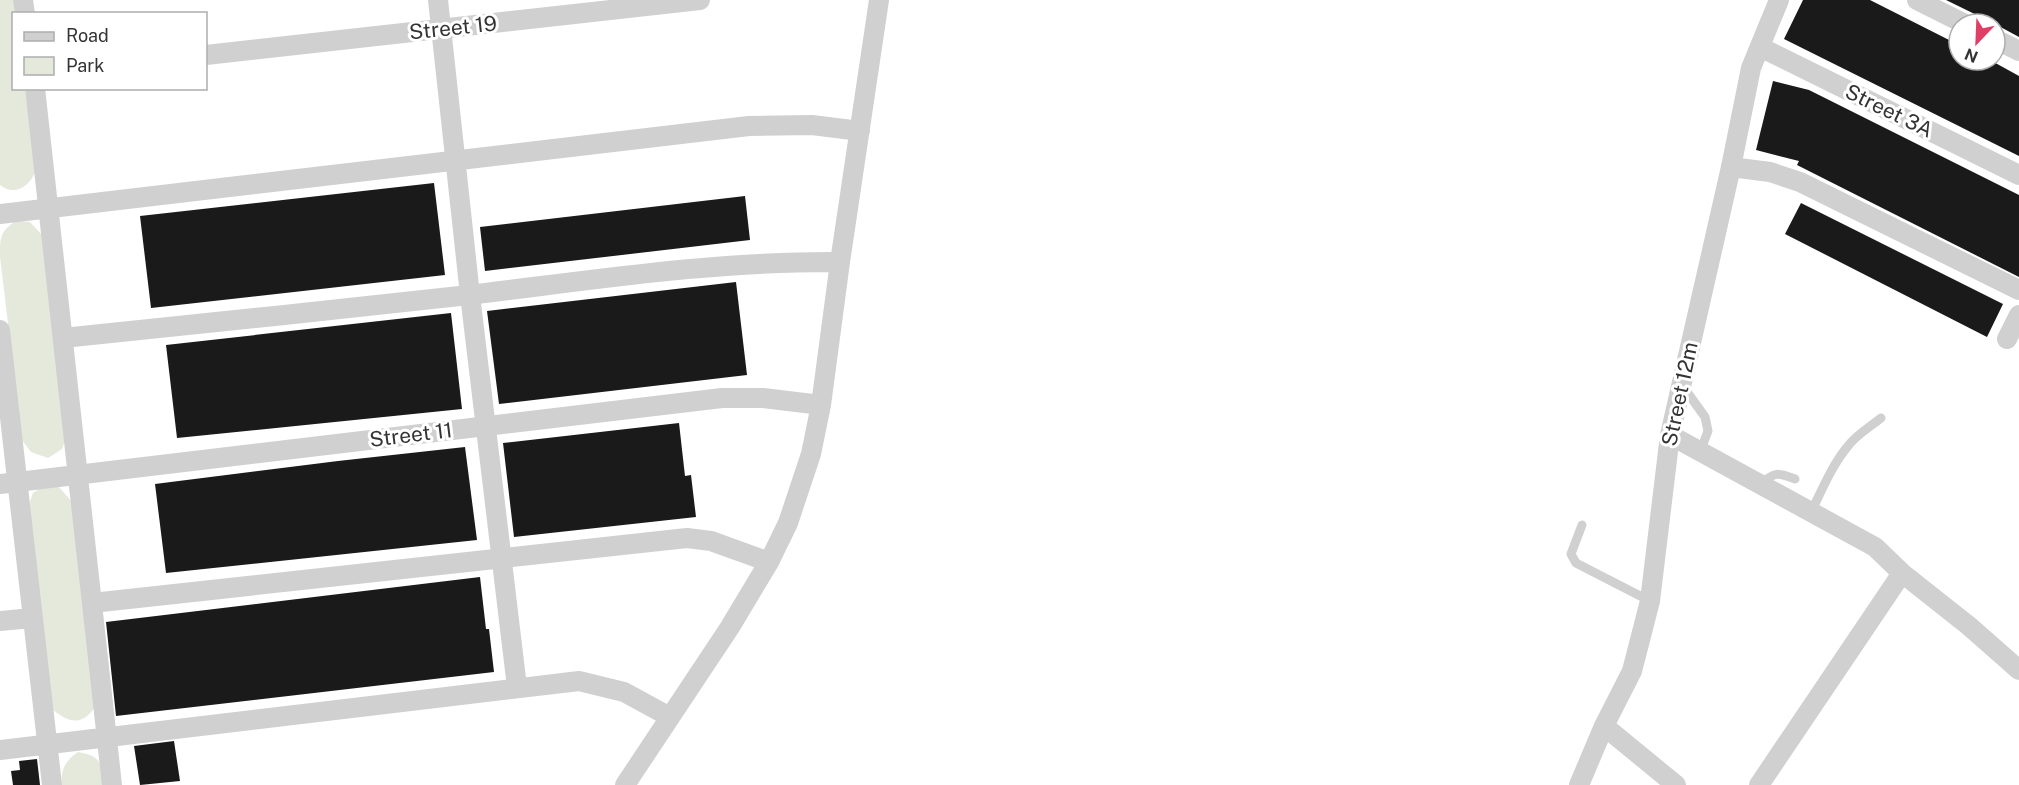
<svg xmlns="http://www.w3.org/2000/svg" width="2019" height="785" viewBox="0 0 2019 785" font-family="'Public Sans',sans-serif">
  <style>
    .green { fill: #e5e9dc }
    .building { fill: #1a1a1a }
    .lines { fill: none; stroke-linecap: round; stroke-linejoin: round }
    .service { stroke: #d0d0d0; stroke-width: 9 }
    .minor { stroke: #d0d0d0; stroke-width: 20 }
    .labels { text-anchor: middle; stroke-width: 6; stroke-linejoin: round; paint-order: stroke }
    .street-label { font-size: 21px; fill: #333; stroke: #fff }
  </style>
  <rect width="100%" height="100%" fill="#fff"/>
  <path class="green" d="M0,0H13L15,13L14,88L25,89L36,171C29,186 16,197 0,185Z
    M16,221L30,222L42,235L67,435L62,449L48,458L31,452L22,440L0,257C0,238 0,231 16,221Z
    M45,485L59,487L72,502L95,707C81,728 66,722 50,707L27,510L33,493Z
    M78,752C102,756 101,763 104,785H62C60,770 66,760 78,752Z"/>
  <path class="building" d="M1803,0H1870L1959,45V60H1990L2019,76V156L1784,39Z
    M1946,0H2019V37L1995,24Z
    M1773,81L1809,90L2019,195V277L1797,165L1799,161L1756,150Z
    M434,183L445,275L151,308L140,216Z
    M745,196L750,240L485,271L480,227Z
    M1801,203L2003,304L1987,337L1785,234Z
    M736,282L747,375L499,404L487,311Z
    M451,313L462,409L177,438L166,345Z
    M679,423L685,476L691,475L696,517L514,537L503,443Z
    M465,447L477,540L166,573L155,484L338,461Z
    M480,577L486,629H489L494,672L116,716L106,622Z
    M174,741L180,781L140,785L134,746Z
    M37,759L40,785H13L11,771L20,770L19,761Z"/>
  <g class="lines">
    <path class="service" d="M1682,385L1705,417L1708,431L1700,452
      M1760,484C1775,472 1777,472 1795,479
      M1811,512C1822,490 1832,465 1848,446C1857,434 1870,427 1881,418
      M1582,525L1571,554L1576,563L1650,601"/>
    <path class="minor" d="M23,0L25,14
      M438,0L470,295L517,687
      M1917,0L1965,24
      M1995,39L2019,51
      M1760,47L2019,175
      M206,55L700,0
      M35,88C59,321 86,553 112,785
      M1731,167L1770,172L1800,182L2019,290
      M0,214L749,126L812,125L860,131
      M0,330L52,785
      M63,338C198,324 334,310 469,295C594,280 714,261 840,262
      M2007,339L2019,315
      M1670,435L1875,547L1902,573L1969,626L2019,670
      M0,484L722,398H763L821,405
      M92,603L687,538L711,541L769,562
      M0,621L32,618
      M1604,726L1676,785
      M0,750L579,681L624,692L670,717
      M625,785L730,627L769,562L788,523L811,454L821,405L840,262L879,0
      M1579,785L1604,726L1632,671L1650,601L1670,435L1731,167L1751,68L1779,0
      M1759,785L1902,573"/>
  </g>
  <g class="labels">
    <g class="street-label">
      <text transform="translate(453 28) rotate(-6)" y="7">Street 19</text>
      <text transform="translate(1889 111) rotate(26)" y="7">Street 3A</text>
      <text transform="translate(1680 394) rotate(-78)" y="7">Street 12m</text>
      <text transform="translate(411 435) rotate(-7)" y="7">Street 11</text>
    </g>
  </g>
  <rect x="12" y="12" width="195" height="78" fill="#ffffff" stroke="#adadad" stroke-width="1.5"/>
  <rect x="24" y="32" width="30" height="9" fill="#d0d0d0" stroke="#adadad" stroke-width="1.5"/>
  <text x="66" y="42" font-size="18" fill="#333333">Road</text>
  <rect x="24" y="57" width="30" height="18" fill="#e5e9dc" stroke="#adadad" stroke-width="1.5"/>
  <text x="66" y="72" font-size="18" fill="#333333">Park</text>
  <g transform="translate(1977 42) rotate(203)"><circle r="28" fill="#ffffff" stroke="#adadad" stroke-width="1.5"/>
  <path d="M0-4.5L10 22L0 15L-10 22Z" fill="#e13e66"/>
  <text y="-9" font-size="16" font-weight="bold" text-anchor="middle" fill="#333333">N</text>
  </g>
</svg>
